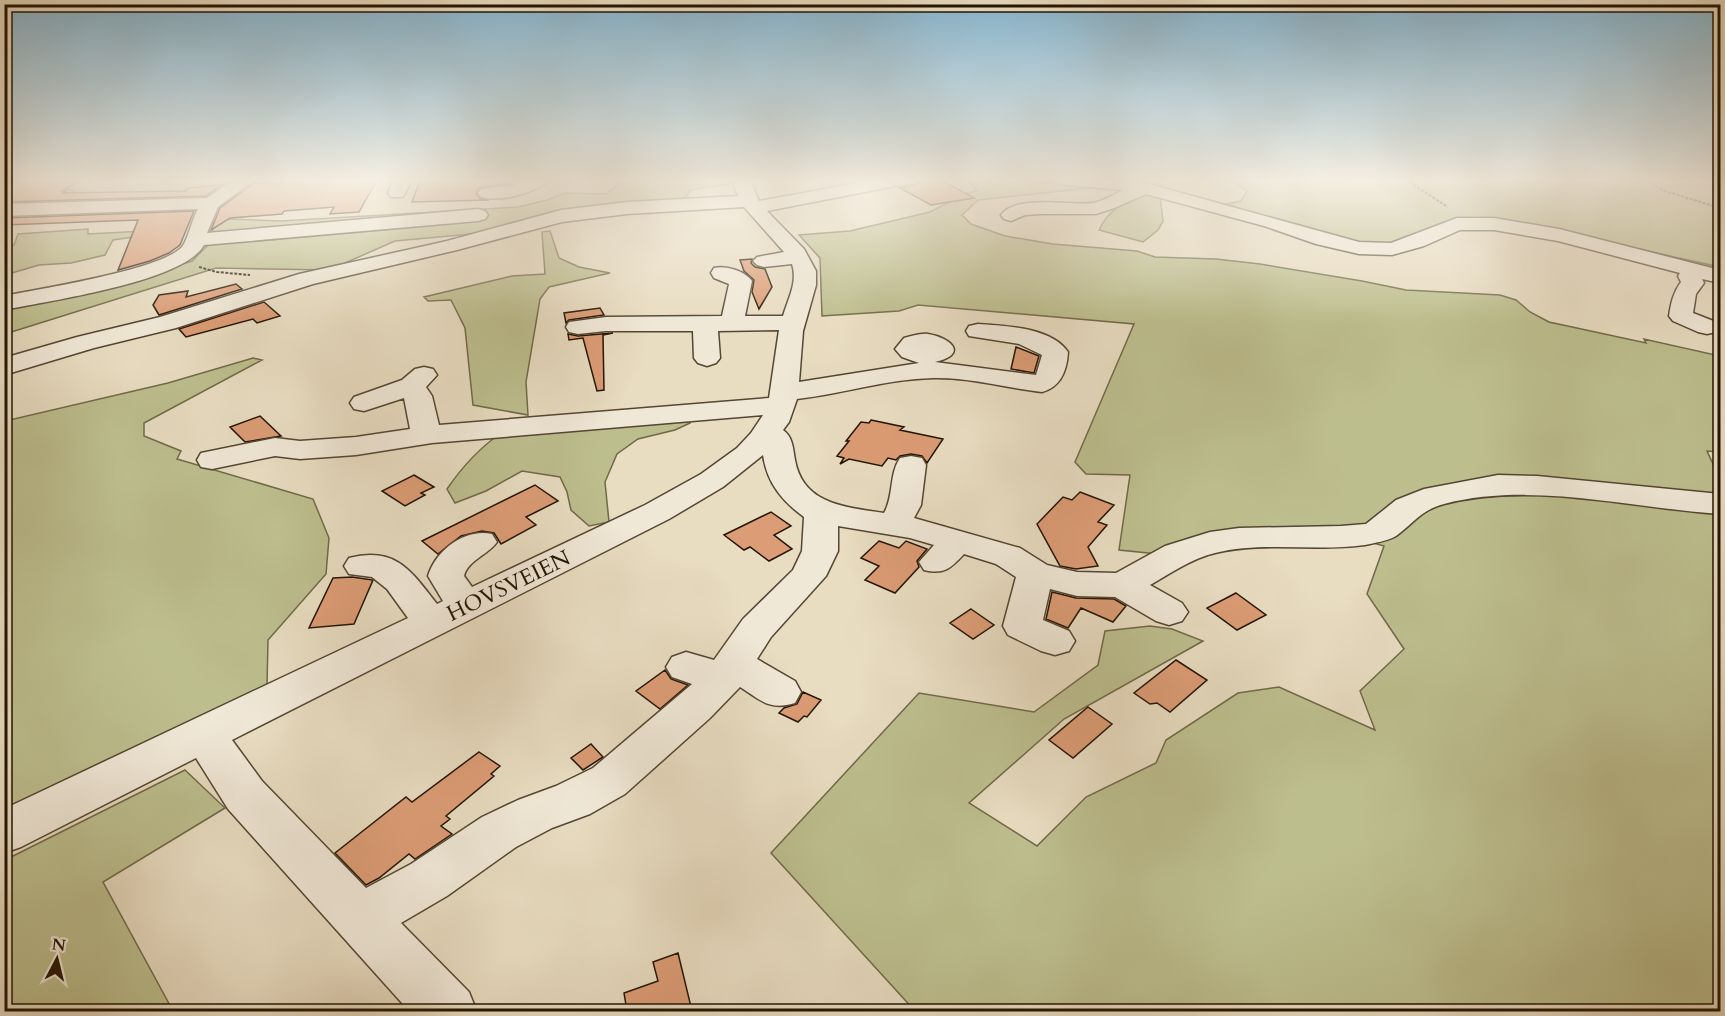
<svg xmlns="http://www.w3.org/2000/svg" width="1725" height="1016" viewBox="0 0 1725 1016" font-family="Cardo,serif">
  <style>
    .green { fill: #bdbe8e; stroke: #706948; stroke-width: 1.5 }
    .building { fill: #dc9c75; stroke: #221403; stroke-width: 1.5 }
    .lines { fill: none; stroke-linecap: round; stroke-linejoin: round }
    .minor-casing { stroke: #544632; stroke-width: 3 }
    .path { stroke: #221403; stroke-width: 2; stroke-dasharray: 3 1.5; stroke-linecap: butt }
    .minor { fill: #f0e8d7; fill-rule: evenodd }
    .labels { text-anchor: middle; stroke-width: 6; stroke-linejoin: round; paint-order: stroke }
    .street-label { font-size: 22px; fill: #221403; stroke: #f0e8d7 }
  </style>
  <rect width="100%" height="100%" fill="#e8dcc1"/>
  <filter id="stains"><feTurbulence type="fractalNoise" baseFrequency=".00333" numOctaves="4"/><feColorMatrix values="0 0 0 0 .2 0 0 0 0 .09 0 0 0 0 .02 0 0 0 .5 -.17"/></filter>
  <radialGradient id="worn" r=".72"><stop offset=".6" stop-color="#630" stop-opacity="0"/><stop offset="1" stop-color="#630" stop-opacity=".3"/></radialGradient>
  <path class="green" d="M55,180H226C213,195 200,198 181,201L54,204L74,191L43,185Z
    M624,180H730L729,184L691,190L681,203L622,202L571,210L493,232L395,241L329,270L216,268L5,334V308L136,279L192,261L211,242L214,223L230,219L281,221L518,207L547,200L565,193L606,194Z
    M967,180H1022L1118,185L978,200L962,215L971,224L1005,236L1053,244L1137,251L1155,257L1216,259L1260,264L1362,281L1406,290L1500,295L1516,300L1530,312L1549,322L1646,343L1644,339L1720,356V452L1707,451L1720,479V1011H915L771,853L919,693L1034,712L1098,665L1105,631L1150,626L1172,629L1203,641L1064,719L969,803L1037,846L1086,797L1156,763L1166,740L1238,693L1279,687L1375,730L1360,691L1404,649L1367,594L1384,546L1324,529L1158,554L1119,550L1130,475L1086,474L1075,462L1134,324L918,305L899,311L822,316L820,258L799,235L850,231L930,212L951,201L960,194L978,191Z
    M1249,180H1720V267L1560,232L1480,221L1396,243L1341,242L1222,205L1241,201L1247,191L1237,185Z
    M1144,193L1160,197L1163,221L1158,230L1143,242L1099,230C1108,210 1125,202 1144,193Z
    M88,229V234L145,231L148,235L113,240L105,255L71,263L39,265L5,275V248L14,245L18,234Z
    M550,231L559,258L579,267L610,273L549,287L540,299L526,382L528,415L473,405L465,328L451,300L428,301L424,297L512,276L545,274L542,232Z
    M253,358L262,360L144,423V436L181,451L177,459L313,499L329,538L326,574L268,640L267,685L5,812V421L168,383Z
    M688,417L690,423L675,430L638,439L617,454L605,482L609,522L589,526L571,510L567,492L560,477L522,471L486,491L455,503L447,489C462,467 478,449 501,433Z
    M185,770L225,808L103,882L173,1011H5V860Z"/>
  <path class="building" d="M4,180H81L62,191H67L62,193L185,191L188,188L221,185L206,196L4,202Z
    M285,180H377L359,212L330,214L334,207L284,211L282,214L230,218L211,230L220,208L254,183H283Z
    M420,180H522L479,188L476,194L481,199L489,200L412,202Z
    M931,180H941L974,198L931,205L900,188Z
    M194,211L180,245L169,253L150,261L118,270L138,220L4,225V218Z
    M752,259L751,263L755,267L765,269L772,287L759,309L752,292L754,280L744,271L740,260Z
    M236,284L242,289L159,315L153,305L159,295L188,291L186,297Z
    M264,302L280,316L257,323L253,319L186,337L179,329Z
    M600,308L604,315L569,320L566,323L564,313Z
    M613,333L603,335L604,390L597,391L583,338L569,340L568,334L578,336Z
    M1016,347L1039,356L1034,373L1011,369Z
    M260,416L281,436L245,442L230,427Z
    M871,420L904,427L900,430L943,439L927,463L922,456L911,454L900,456L896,460L888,458L882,466L849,459L840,464L844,458L837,456L849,441H846L861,422L869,423Z
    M414,475L434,487L421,493L425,495L405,506L382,491Z
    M535,485L558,501L526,517L536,525L501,544L494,533L482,531L461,536L438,554L422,541Z
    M1080,492L1114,505L1098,522L1107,525L1088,547L1098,566L1076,569L1060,566L1037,524L1063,497L1072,500Z
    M771,512L791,526L774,535L792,549L769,561L750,547L744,550L724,535Z
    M879,541L899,548L906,541L927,549L917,561L919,567L895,593L865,580L879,566L861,558Z
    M352,577L373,580L354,624L309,628L333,578Z
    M1052,592L1076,598L1114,599L1126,606L1113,622L1081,608L1068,628L1046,619Z
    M1236,593L1266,615L1237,630L1207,608Z
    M971,609L994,625L973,639L950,623Z
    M1176,660L1207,680L1170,712L1157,703L1150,704L1134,693Z
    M665,670L671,679L688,685L660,709L636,691Z
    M803,692L821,700L807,717L804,716L798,722L779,713L784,708L797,704Z
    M1088,707L1112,724L1073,758L1049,740Z
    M591,744L603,757L583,770L571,758Z
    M479,752L500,766L491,774L494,776L446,816L450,819L441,826L452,834L415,859L409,854L379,878L366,885L335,853L406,797L412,802Z
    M678,953L692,1011H627L624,993L658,981L653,962Z"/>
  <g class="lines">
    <defs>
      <path id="minor" d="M233,180H254L218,207L207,233L478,209L485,211L488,215L485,219L478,221L204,245C184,282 47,301 4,310V296C39,289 161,270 182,247C188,240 192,219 198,209L4,216V204L207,198Z
        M394,180H412L403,197H391L388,193Z
        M527,180H549L546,184C527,194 503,202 481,197L478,193L481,189L516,185Z
        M732,180H750L759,201L874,180H910L907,184L901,185L767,211L804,249L816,271V285L803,331L799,382L919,363L902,357L895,349L904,338C912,336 920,333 928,334C951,338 969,354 935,362L1036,375L1042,355L1019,344L969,336L966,331L969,326L978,324C1005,326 1051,327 1068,352C1067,370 1061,387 1042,392C1006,388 969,377 933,378C887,379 842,394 797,399L789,422L783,430C793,437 793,449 795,460C803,505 846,507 884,513C894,496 889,474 900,458L911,456L922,458L926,465L921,505L914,518L1020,548L1047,565L1077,572L1116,573L1165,546L1210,532L1239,528L1341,526L1366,524L1396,500L1424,489L1498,475L1537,476L1720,494V514C1631,508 1532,481 1444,504C1421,510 1414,523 1396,536C1388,541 1374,543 1365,545C1316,552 1263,541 1215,553C1191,559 1171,573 1150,585L1182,603L1188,612L1182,621L1169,625L1156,621L1115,597L1077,596L1050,589L1043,620L1069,631L1075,641L1069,651L1055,655L1041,651L1008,635L1003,626L1016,577L996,564L964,554C951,568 944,575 924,570L919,562L934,545L910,538L838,526V551L826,576L771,637L757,659L795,681L801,692L795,703C769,711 761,700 740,687L710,718L625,794L590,814L552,828L516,847L447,896L401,923L469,992L477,1012H410L228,809L196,758L21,847L4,853V809L408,618L387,589L372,577L349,574L344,566L349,558C396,546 411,571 437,604L443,601L428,576C436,550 465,528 492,534L497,542C488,555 468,560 464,576L472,587L645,505L701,474L737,448L751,433L763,415L432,443L356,455L300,459L275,456L212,469L201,467L197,460L201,453L275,438L300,441L356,437L410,429L404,398L364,411L354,409L350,403L354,397L402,380L415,369L424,367L433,369L437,375L426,387L432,396L439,425L769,398L779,330L718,331L720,358L716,363L707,366L698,363L694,358L693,331H606L578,334L569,332L566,327L569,322L606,317L722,316L729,284L714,278L711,273L714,268C726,265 745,271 752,281L745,316H783C788,299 798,282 792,264L764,267L757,265L753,261L757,257L784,252L744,207L627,214L562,222L457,250L313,284L176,328L94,348L4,375V358L77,337L160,317L299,274L447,241L561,210L627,202L738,196ZM763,455C767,483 782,501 804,517L802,551L793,570L743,619L714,660L686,652L672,657L666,667L672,677L692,684L593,768L556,786L518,800L482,817L411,864L366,888L262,781L232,740L669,519L723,487Z
        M1059,180L1142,182L1359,242L1391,243L1457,218H1494L1559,229L1720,270V283L1702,279L1704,283L1696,294L1693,313L1716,322L1719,327L1716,332L1707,334L1698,332L1673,321L1669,316C1671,303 1673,293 1681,282L1678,276L1680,273L1558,241L1494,230H1460L1424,246L1392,255L1359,254L1316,244L1264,226L1146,194L1114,208L1096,214H1040L1025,215L1011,221L1004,219L1001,215C1016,194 1070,206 1093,203C1103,201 1114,195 1123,190L1068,185L1062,184Z"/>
    </defs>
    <use href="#minor" class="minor-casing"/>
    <path class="path" d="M1406,180L1448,207
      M1644,180L1665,191L1720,208
      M199,267L217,272L250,275"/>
    <use href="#minor" class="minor"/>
  </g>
  <linearGradient id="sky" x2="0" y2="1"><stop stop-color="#87b7d2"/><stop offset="0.56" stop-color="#f5efe3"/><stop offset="1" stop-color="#f5efe3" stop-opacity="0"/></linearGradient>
  <rect width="1725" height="322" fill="url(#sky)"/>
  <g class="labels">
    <g class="street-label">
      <text transform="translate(508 585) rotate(-26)" y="8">HOVSVEIEN</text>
    </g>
  </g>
  <rect width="1725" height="1016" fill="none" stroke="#e8dcc1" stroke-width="24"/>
  <rect x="6" y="6" width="1713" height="1004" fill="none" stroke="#221403" stroke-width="3"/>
  <rect x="12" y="12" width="1701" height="992" fill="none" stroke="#221403" stroke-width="1.5"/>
  <g transform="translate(57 959) rotate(7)" stroke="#f0e8d7" stroke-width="4.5" paint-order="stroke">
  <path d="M0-4.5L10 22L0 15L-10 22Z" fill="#221403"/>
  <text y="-9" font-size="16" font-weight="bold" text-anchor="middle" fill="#221403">N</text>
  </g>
  <rect width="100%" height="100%" filter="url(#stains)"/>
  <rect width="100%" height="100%" fill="url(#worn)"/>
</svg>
